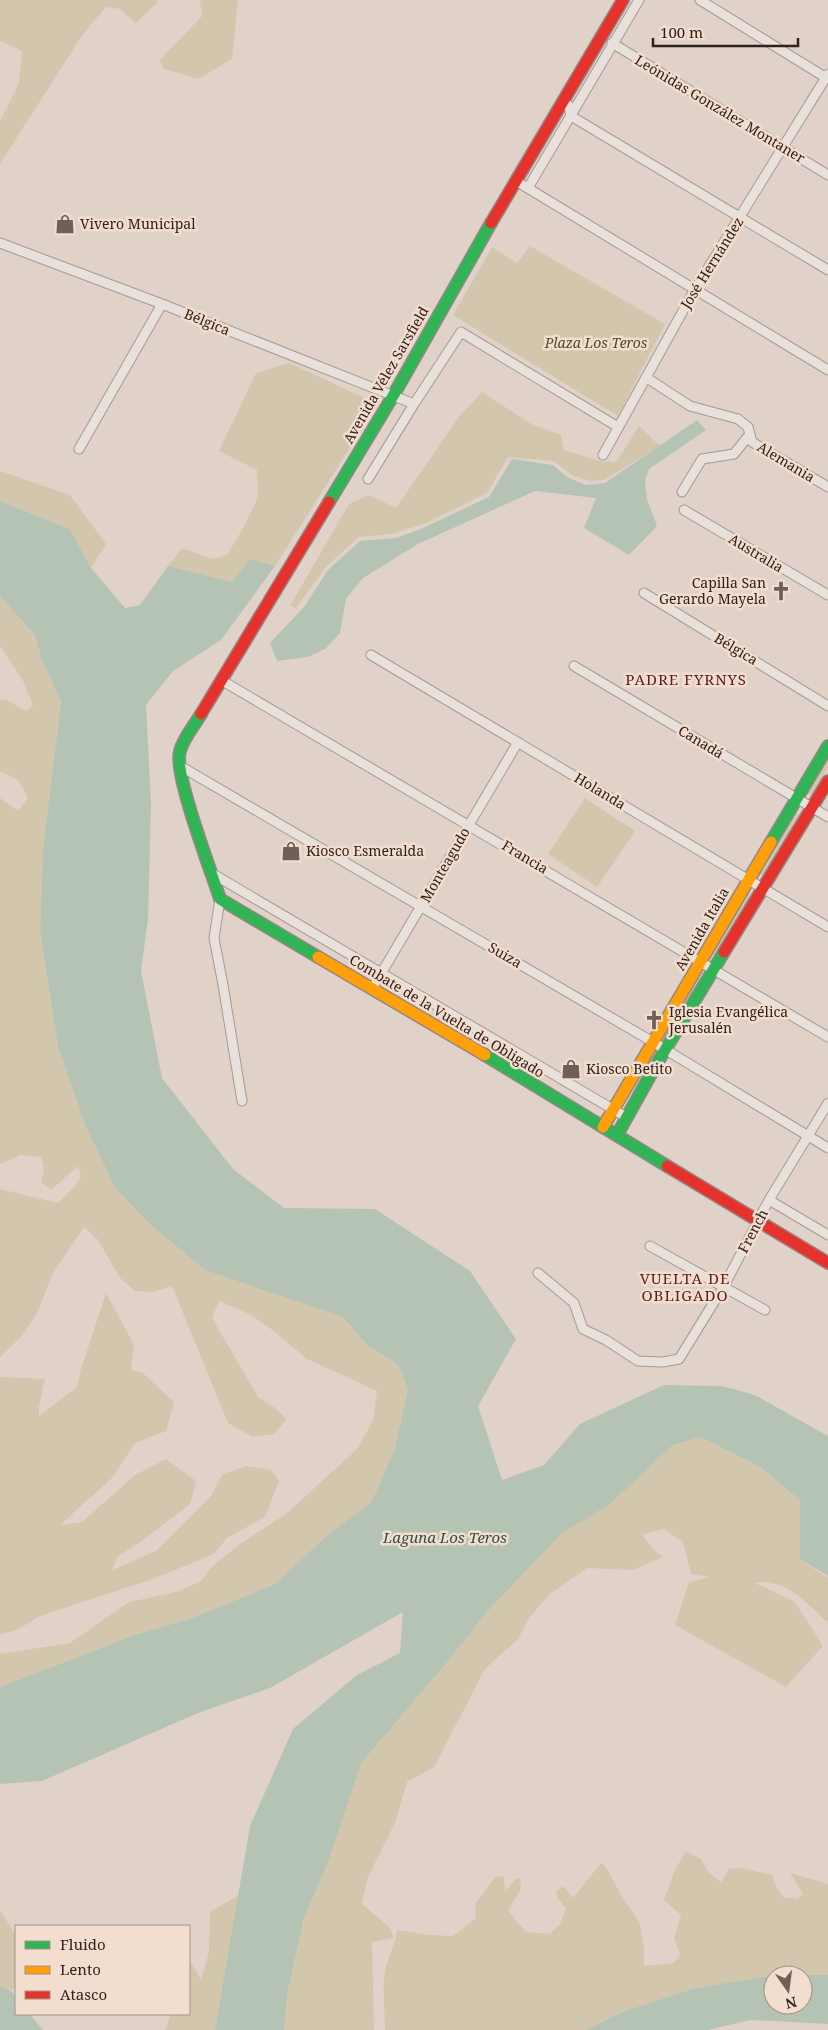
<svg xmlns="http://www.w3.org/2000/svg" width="828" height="2030" viewBox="0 0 828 2030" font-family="'Noto Serif',serif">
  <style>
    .green { fill: #d2c7ac }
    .water { fill: #b5c3b5 }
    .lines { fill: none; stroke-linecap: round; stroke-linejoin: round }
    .street-casing { stroke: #a59993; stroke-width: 11 }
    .fast-casing { stroke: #948883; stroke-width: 14 }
    .slow-casing { stroke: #948883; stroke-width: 14 }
    .jam-casing { stroke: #948883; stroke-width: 14 }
    .street { stroke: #e8e0da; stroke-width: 9 }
    .fast { stroke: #30b455; stroke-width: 11 }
    .slow { stroke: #ff9f0a; stroke-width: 11 }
    .jam { stroke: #e5322d; stroke-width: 11 }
    .labels { text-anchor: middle; stroke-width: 5; stroke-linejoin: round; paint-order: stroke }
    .street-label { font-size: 14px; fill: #31211d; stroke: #f2ddce }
    .poi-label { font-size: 14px; fill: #31211d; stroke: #f2ddce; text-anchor: start }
    .park-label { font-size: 14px; font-style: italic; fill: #4c4b25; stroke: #f2ddce }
    .neighbourhood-label { font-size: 15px; letter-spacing: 1px; fill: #5a2024; stroke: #f2ddce }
    .water-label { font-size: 15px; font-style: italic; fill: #2d5044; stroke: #f2ddce }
  </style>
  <rect width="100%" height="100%" fill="#e0d2c9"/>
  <path class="green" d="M0,0H155L158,2L136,23L120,9L106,7L83,34L0,164V121L19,83L22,51L0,41Z
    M200,0H238L232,59L198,79L164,69L160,60L202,16Z
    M530,246L665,324L618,416L453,315L492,247L517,263Z
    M289,363L367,399L370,416L275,566L250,559L232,582L168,566L182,548L213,559L227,555L245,525L258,497L257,470L219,451L256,373Z
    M482,392L531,424L561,435L564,450L599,461L616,462L639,426L660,446L604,480L590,481L572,475L553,461L508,457L487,493L426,523L392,534L359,537L326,567L296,608L290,606L349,504L369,495L396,508L458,418Z
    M0,471L70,495L106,544L91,568L70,529L0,501Z
    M0,596L35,635L42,661L61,701L43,849L40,930L58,1047L86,1127L115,1188L151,1225L291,1298L343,1317L367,1345L398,1364L408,1389L395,1448L372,1501L323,1539L275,1584L189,1619L135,1635L0,1687V1654L70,1643L129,1602L176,1592L200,1582L212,1567L240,1544L286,1514L357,1449L373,1421L377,1391L307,1359L271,1329L249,1314L219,1301L212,1318L258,1397L275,1408L287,1419L274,1434L253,1437L228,1423L172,1286L153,1292L135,1291L120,1278L98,1240L84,1227L53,1273L37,1313L22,1336L0,1357V1189L58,1203L75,1186L81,1176L78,1166L51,1190L41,1182L44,1170L41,1157L20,1155L2,1164L0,1163V798L18,811L28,798L18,780L0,771V700L5,699L26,711L33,705L23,681L0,646Z
    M828,756V768L812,794H808L807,792Z
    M585,798L635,831L597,887L548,854Z
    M795,811L799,815L763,875L759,874Z
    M748,892L751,896L716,955H712Z
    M698,975L702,979L667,1038L663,1037Z
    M106,1293L134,1345L131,1370L143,1373L174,1402L166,1431L135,1443L113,1477L60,1525L82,1522L135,1475L166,1459L196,1481L190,1504L142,1541L117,1557L112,1570L156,1551L211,1496L223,1474L246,1466L271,1470L279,1481L265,1517L227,1538L214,1554L153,1579L40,1616L17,1630L0,1634V1377L45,1379L39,1406V1416L77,1387L81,1369Z
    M701,1437L760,1467L800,1500V1559L828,1578V1623C806,1603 787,1578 755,1583L795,1602L823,1646L786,1687L675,1625L689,1582L710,1577L691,1574L683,1542L663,1529L642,1535L655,1551L663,1557L633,1570L587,1568L550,1594L529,1618L518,1639L485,1669L434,1767L407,1782L395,1823L368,1877L362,1904L389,1927L394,1938L372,1942L374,2030H284L288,1990L304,1918L327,1865L360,1763L449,1660L486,1613L562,1532L610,1504L673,1445Z
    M686,1851L701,1859L709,1873L721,1882L729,1869L740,1868L772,1875L774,1883L783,1897L797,1899L803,1894L790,1873L828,1884V1975H773V1977L695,1988L622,2012L586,2030H385C385,2011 382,1990 385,1971C388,1956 396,1944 397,1930L429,1935L453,1936L476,1918L475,1904L495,1877L504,1876L505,1891L517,1878L521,1880L520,1890L508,1911L526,1932L550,1934L560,1924L566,1908L557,1897L556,1891L563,1886L573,1898L601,1863L607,1869L622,1897L640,1923L644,1948V1966L674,1963L680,1954L674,1938L681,1915L664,1900L675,1870Z
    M239,1895L215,2030H165L171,2014H189V1959L201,1980L209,1952L210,1912Z
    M0,1910L16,1936V1986L12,1990L0,1986Z"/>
  <path class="water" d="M697,420L706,430L649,469L645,481L647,499L657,526L629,555L584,528L596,498L535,491L418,544L363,578L346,599L340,633L325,649L308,657L277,661L270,643L304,607L328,570L360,541L396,538L421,529L489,497L512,459L553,465L567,477L586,485L605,483Z
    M0,501L70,529L91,568L125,608L140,605L168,566L232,582L250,559L275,566L221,640L173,671L146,705L151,803L148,919L141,971L162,1078L233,1169L284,1208L375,1209L470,1271L516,1339L478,1406L502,1480L544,1465L580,1424L664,1385L722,1386L755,1395L828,1436V1576L800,1559V1500L760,1467L701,1437L673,1445L610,1504L562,1533L486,1613L449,1660L361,1763L327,1865L304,1918L288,1990L284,2030H215L250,1826L293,1729L357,1675L400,1653L403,1612L270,1688L198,1713L42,1781L0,1784V1687L135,1635L189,1619L275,1584L323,1539L372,1501L395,1448L408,1389L398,1364L367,1345L343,1317L205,1270L151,1225L115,1188L86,1127L58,1047L40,930L43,849L61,701L42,661L35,635L0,596Z
    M803,1975H828V2024L750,2020L708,2030H586L622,2012L695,1988L764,1977H773V2005H803Z
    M0,1986C18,1992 16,1996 16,2014H30L43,2030H0Z"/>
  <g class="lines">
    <defs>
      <path id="street" d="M700,0L828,79
        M612,43L828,175
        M564,101L569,106L571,116L828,270
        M516,181L828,370
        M528,188L639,0
        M0,243L162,304L414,404
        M647,378L690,406L738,419L748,427L752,442L828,487
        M79,449L162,304
        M603,455L694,291L828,74
        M368,479L414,404L461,332L618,427
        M682,492L702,459L734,454L750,434
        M684,510L828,595
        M644,593L828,706
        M371,655L828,927
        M574,666L828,817
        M221,680L828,1037
        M180,766L653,1042L828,1148
        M213,874L626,1117
        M220,899L214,938L223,985L242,1101
        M372,989L518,742
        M769,1200L828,1235
        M650,1246L765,1310
        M538,1273L574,1303L583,1329L606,1340L638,1361L663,1362L679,1359L724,1286L769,1200L828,1103"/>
      <path id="fast" d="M329,502L393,396L491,223
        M201,714C194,726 183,739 180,751C173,773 212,873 220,899L318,957
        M771,842L828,746
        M485,1055L667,1166
        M617,1135L656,1065L724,952"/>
      <path id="slow" d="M318,957L485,1055
        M603,1127L771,842"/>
      <path id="jam" d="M491,223L623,0
        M201,714L329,502
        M724,952L828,781
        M667,1166L828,1263"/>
    </defs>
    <use href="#street" class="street-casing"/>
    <use href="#fast" class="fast-casing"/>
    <use href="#slow" class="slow-casing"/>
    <use href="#jam" class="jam-casing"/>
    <use href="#street" class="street"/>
    <use href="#fast" class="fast"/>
    <use href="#slow" class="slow"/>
    <use href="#jam" class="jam"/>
  </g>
  <defs>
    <symbol id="shop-bare" viewBox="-9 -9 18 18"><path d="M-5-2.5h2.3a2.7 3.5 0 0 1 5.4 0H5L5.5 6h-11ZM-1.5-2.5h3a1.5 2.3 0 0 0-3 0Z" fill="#6e5f59" stroke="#f2ddce" stroke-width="2.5" paint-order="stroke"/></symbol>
    <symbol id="church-bare" viewBox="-9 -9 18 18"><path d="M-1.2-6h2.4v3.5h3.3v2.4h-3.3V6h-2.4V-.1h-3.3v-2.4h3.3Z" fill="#6e5f59" stroke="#f2ddce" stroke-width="2.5" paint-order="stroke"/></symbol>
  </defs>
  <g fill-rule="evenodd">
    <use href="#shop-bare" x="51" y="210" width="28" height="28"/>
    <use href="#church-bare" x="767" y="577" width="28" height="28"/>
    <use href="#shop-bare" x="277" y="837" width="28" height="28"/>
    <use href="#church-bare" x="640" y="1006" width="28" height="28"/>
    <use href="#shop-bare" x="557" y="1055" width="28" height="28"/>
  </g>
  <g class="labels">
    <g class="street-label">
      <text transform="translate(720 109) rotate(31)" y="5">Leónidas González Montaner</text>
      <text transform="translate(712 263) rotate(-58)" y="5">José Hernández</text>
      <text transform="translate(207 322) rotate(22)" y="5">Bélgica</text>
      <text transform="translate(386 375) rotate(-60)" y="5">Avenida Vélez Sarsfield</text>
      <text transform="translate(786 462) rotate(31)" y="5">Alemania</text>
      <text transform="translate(756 553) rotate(31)" y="5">Australia</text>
      <text transform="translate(736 649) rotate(31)" y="5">Bélgica</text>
      <text transform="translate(701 742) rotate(31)" y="5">Canadá</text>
      <text transform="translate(600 791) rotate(31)" y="5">Holanda</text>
      <text transform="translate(525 857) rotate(31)" y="5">Francia</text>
      <text transform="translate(445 865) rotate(-60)" y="5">Monteagudo</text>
      <text transform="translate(702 929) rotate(-60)" y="5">Avenida Italia</text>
      <text transform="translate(505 955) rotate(30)" y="5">Suiza</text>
      <text transform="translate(447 1016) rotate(31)" y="5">Combate de la Vuelta de Obligado</text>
      <text transform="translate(753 1231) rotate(-62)" y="5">French</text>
    </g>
    <g class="poi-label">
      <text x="80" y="229">Vivero Municipal</text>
      <text x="766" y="588" text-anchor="end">Capilla San<tspan x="766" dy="16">Gerardo Mayela</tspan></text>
      <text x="306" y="856">Kiosco Esmeralda</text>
      <text x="669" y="1017">Iglesia Evangélica<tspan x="669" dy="16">Jerusalén</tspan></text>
      <text x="586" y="1074">Kiosco Betito</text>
    </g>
    <g class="park-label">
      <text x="596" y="348">Plaza Los Teros</text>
    </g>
    <g class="neighbourhood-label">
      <text x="686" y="685">PADRE FYRNYS</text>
      <text x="685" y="1284">VUELTA DE<tspan x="685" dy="17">OBLIGADO</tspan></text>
    </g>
    <g class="water-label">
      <text x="445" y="1543">Laguna Los Teros</text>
    </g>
  </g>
  <rect x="15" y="1925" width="175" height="90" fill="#f2ddce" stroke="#a59287"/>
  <rect x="25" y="1941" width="25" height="8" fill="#30b455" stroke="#a59287"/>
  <text x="60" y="1950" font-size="15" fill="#31211d">Fluido</text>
  <rect x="25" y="1966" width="25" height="8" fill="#ff9f0a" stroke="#a59287"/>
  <text x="60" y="1975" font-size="15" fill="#31211d">Lento</text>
  <rect x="25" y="1991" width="25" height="8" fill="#e5322d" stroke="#a59287"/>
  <text x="60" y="2000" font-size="15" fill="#31211d">Atasco</text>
  <g transform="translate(788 1990) rotate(166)"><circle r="24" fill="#f2ddce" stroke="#a59287"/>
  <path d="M0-4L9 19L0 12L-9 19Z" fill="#6e5f59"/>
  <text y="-8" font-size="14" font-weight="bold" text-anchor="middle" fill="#31211d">N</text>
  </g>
  <path d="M653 38v8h145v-8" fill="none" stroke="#31211d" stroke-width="2.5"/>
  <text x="660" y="38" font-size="15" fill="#31211d" stroke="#f2ddce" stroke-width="4" paint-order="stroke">100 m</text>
</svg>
